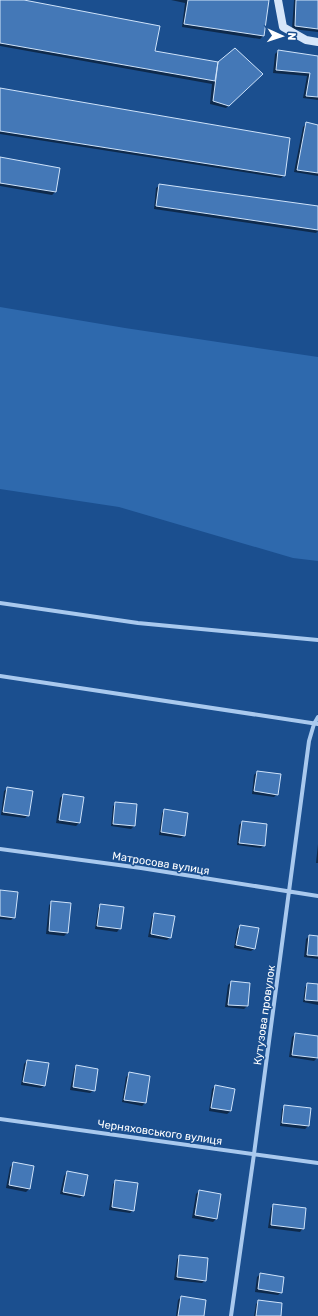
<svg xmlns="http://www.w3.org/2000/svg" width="318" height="1316" viewBox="0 0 318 1316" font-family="Rubik,sans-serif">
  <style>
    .green { fill: #2e69ad }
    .shadow { fill: #0007 }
    .building { fill: #4478b7; stroke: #cfe3fa }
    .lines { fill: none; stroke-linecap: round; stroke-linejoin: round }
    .street { stroke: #a9c9ee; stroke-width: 4 }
    .secondary { stroke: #d6e6fa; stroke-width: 8 }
    .labels { text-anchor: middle; stroke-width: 3; stroke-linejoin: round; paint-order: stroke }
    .street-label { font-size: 11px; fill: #fff; stroke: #1b4f8f }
  </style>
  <rect width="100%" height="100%" fill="#1b4f8f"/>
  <path class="green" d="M0,307L125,328L318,357V561L293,558L119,507L0,489Z"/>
  <path class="shadow" d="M0,0H19L154,51L219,63L262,74L226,108L210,104L212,84L0,46Z
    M171,0H268L263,36L260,39L182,27L185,3Z
    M294,0H317L318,32L292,29Z
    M278,51L318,57V100L303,98L307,76L273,73L275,54Z
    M0,89L284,175L281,178L0,134Z
    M306,124L318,126V176L294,172L303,127Z
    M0,158L59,169L55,192L52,195L0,186Z
    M160,185L318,207V231L316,233L154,209L156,188Z
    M257,772L277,794L274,797L252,794L254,775Z
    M8,788L28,815L25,818L1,815L4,791Z
    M63,795L79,823L76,826L56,823L60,798Z
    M116,803L134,826L131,829L111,826L113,806Z
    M165,810L184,835L181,838L159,835L162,813Z
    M242,822L264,845L261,848L237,845L239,825Z
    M318,844V863H316Z
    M0,891L14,917L11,920L0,919Z
    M52,902L67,933L64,936L46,934L49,905Z
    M101,905L120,928L117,932L95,929L98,908Z
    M155,914L170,937L167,940L148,937L152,917Z
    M240,926L255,948L251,951L234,948L237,929Z
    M309,936L318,937V959L304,957L306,939Z
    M231,982L249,984L247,1006L244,1009L225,1007L228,985Z
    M308,984L318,985V1005L303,1002L305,987Z
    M295,1034L318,1037L317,1058L314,1061L289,1057L292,1037Z
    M27,1061L45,1085L41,1088L21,1085L24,1064Z
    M77,1066L94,1090L90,1093L70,1090L74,1069Z
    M129,1074L145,1103L142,1106L122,1102L126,1077Z
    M215,1086L231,1111L227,1114L209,1111L212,1089Z
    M285,1106L308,1126L305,1129L280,1126L282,1109Z
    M13,1164L29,1189L26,1192L6,1188L10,1167Z
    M67,1172L83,1195L80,1198L60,1194L64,1176Z
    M116,1181L133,1210L130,1213L109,1210L113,1184Z
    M199,1191L216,1219L213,1222L192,1218L196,1194Z
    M274,1205L303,1228L300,1232L268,1228L271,1208Z
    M180,1256L205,1280L202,1283L174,1280L177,1259Z
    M260,1274L281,1292L278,1295L255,1292L257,1277Z
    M181,1297L203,1316H176L178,1300Z
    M259,1301L280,1316H254L256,1304Z"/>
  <path class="building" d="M0,0H24L160,26L155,51L218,62L215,81L0,43Z
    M188,0H269L264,36L184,24Z
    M296,0H318V29L295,26Z
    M235,48L263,74L229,106L213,101L218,62Z
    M278,50L318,56V97L306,96L310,73L276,70Z
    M0,88L290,138L285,176L0,131Z
    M306,122L318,125V173L297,170Z
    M0,157L60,168L56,192L0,183Z
    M159,184L318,206V230L156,206Z
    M257,771L281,774L278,795L254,791Z
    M7,787L33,791L29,816L3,812Z
    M63,794L84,797L80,823L59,820Z
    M115,802L137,804L135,826L113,824Z
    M164,809L188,813L185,836L161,832Z
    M242,821L267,824L265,846L239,843Z
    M0,890L18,892L15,918L0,916Z
    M51,901L71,903L68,933L49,931Z
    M100,904L124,907L121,929L97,926Z
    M154,913L175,916L171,938L151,934Z
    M240,925L259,928L255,949L236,945Z
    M309,935L318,936V956L307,955Z
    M231,981L250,983L248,1006L228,1005Z
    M307,983L318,984V1001L305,1000Z
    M295,1033L318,1036V1058L292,1055Z
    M27,1060L49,1063L45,1086L23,1082Z
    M76,1065L98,1069L95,1091L73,1087Z
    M129,1072L150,1076L146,1103L124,1100Z
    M215,1085L235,1089L231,1111L211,1108Z
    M284,1105L311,1108L309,1126L282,1123Z
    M13,1162L34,1166L30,1189L9,1185Z
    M67,1171L88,1175L84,1196L63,1192Z
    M115,1180L138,1183L134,1211L112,1207Z
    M199,1190L221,1194L217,1219L195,1215Z
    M273,1204L306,1208L304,1229L271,1225Z
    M179,1255L208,1258L206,1281L177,1277Z
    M260,1273L284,1277L282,1293L258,1289Z
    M181,1296L206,1300L204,1316H178Z
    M258,1300L282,1303L281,1316H256Z"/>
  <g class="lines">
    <path class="street" d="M0,603L138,623L318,640
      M0,676L318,724
      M0,849L141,868L318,896
      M0,1119L318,1163
      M231,1316L254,1154L309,741L314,724L318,717"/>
    <path class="secondary" d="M278,0L283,27L306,40L318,42"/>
  </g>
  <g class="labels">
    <g class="street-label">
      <text transform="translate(161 863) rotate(9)" y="4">Матросова вулиця</text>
      <text transform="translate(264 1015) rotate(-82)" y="4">Кутузова провулок</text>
      <text transform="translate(160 1132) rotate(8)" y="4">Черняховського вулиця</text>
    </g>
  </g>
  <g transform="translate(282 36) rotate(93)" stroke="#1b4f8f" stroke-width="3" paint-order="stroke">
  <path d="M0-3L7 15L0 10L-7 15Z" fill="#ffffff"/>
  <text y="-6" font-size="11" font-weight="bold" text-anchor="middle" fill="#ffffff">N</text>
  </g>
</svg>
